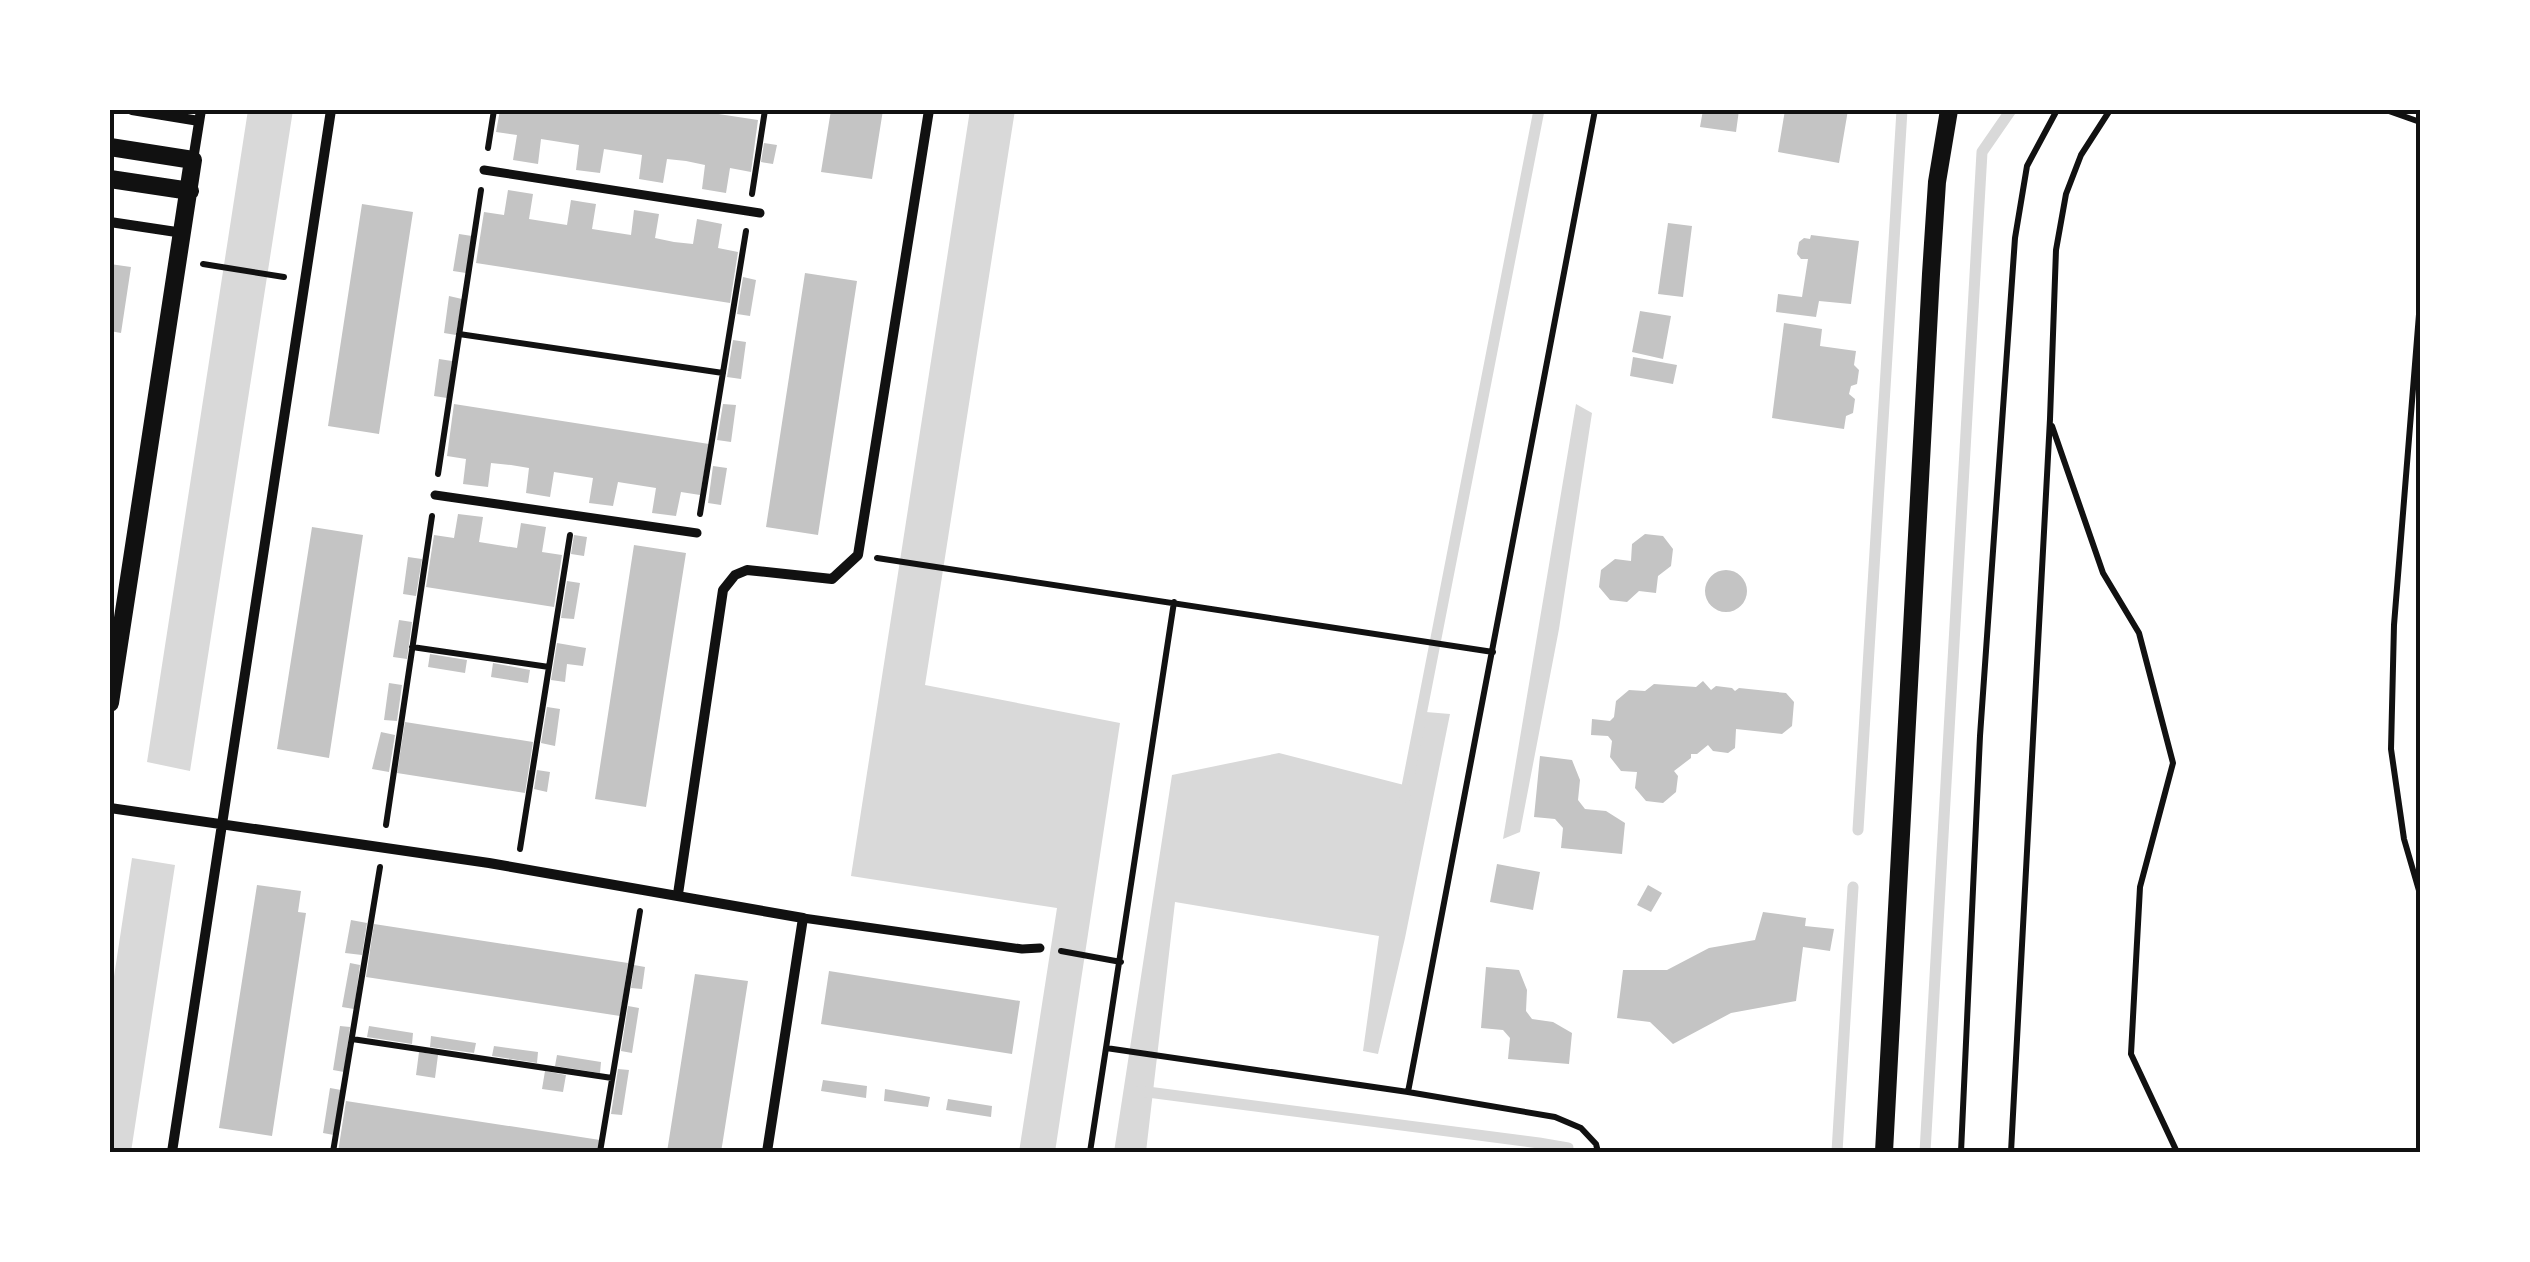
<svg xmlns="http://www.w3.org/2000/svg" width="2530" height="1262" viewBox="0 0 2530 1262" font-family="Raleway,sans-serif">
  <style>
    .water { fill: #d9d9d9 }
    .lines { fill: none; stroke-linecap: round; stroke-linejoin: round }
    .stream { stroke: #d9d9d9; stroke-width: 11 }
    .building { fill: #c4c4c4 }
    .path { stroke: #111; stroke-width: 6 }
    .pedestrian { stroke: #111; stroke-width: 9 }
    .minor { stroke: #111; stroke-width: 10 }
    .tertiary { stroke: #111; stroke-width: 18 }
    .neatline { fill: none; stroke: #111; stroke-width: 4 }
  </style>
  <rect width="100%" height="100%" fill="#fff"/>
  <path class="water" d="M248,110H293L190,771L147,762Z
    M970,110H1015L925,685L1120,723L1055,1152H1019L1057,908L851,876Z
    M1576,404L1592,413L1559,629L1520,832L1503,839Z
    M1426,712L1450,714L1405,938L1378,1054L1363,1051L1379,936L1175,902L1146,1152H1114L1172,775L1279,753L1408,786Z
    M132,858L175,865L131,1152H110V1003Z"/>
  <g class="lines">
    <path class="stream" d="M1405,797L1539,110
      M1858,830L1902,110
      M1140,1091L1539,1143L1568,1148V1152
      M1837,1152L1853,887
      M1925,1152L1982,152L2011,110"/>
  </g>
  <path class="building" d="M500,110H692L758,120L751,172L730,168L726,193L702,189L705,165L686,161L667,159L663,183L639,179L642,155L604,149L600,173L576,170L579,145L541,139L538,164L513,160L517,135L496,132Z
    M831,110H883L872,179L821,172Z
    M1703,110H1739L1736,132L1700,127Z
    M1785,110H1848L1839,163L1778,152Z
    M764,143L777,145L773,164L761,162Z
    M508,190L533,194L529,219L567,225L571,200L583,202L596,204L592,229L631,235L634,210L659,214L655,238L674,242L693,244L697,219L722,224L718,248L738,252L730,303L476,263L484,212L504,215Z
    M362,204L413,212L379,434L328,426Z
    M1668,223L1692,226L1683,297L1658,294Z
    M459,234L472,236L466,273L453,271Z
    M1811,235L1859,241L1851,304L1819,301L1816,317L1776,312L1778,294L1802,297L1808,259H1801L1797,254L1799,242L1804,238L1810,239Z
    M110,264L131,267L121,333L110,331Z
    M805,273L857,281L818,535L766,527Z
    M743,277L756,280L750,316L737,314Z
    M449,296L462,299L456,335L444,333Z
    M1640,311L1671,316L1663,359L1632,352Z
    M1784,323L1822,329L1820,346L1856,351L1854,365L1859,370L1857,384L1851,386L1849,394L1855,399L1853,413L1846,416L1844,429L1772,418Z
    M733,340L746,342L741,379L727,377Z
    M1633,357L1677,365L1673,384L1630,376Z
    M439,359L452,361L447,398L434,396Z
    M454,404L709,444L700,495L681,492L676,516L652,513L656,488L618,482L613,506L589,503L593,478L554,472L550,497L526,493L529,468L511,465L491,463L488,487L463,484L466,459L447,456Z
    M723,404L736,405L731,442L717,440Z
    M713,466L727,468L721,505L708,503Z
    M458,514L483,517L479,542L517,548L521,523L546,527L542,552L562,555L554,607L426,587L434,535L454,538Z
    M312,527L363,535L329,758L277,749Z
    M1645,534L1663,536L1673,549L1671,566L1658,576L1656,593L1639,591L1627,602L1610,600L1599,587L1601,570L1615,559L1631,561L1632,544Z
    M574,535L587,537L584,556L571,554Z
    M634,545L686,553L646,807L595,799Z
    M408,557L422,559L416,596L403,594Z
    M1705 591a21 21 0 1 1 42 0a21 21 0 1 1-42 0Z
    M567,581L580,583L574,619L561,618Z
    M399,620L412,622L407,659L393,657Z
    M557,643L586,648L583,666L567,664L565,682L551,680Z
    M430,654L467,660L465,673L428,667Z
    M493,663L530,670L528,683L491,677Z
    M1703,681L1711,690L1716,686L1732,688L1735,691L1739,688L1786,693L1794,702L1792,726L1782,734L1736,729L1735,748L1728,753L1713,751L1708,745L1697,754H1691V758L1674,771L1678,776L1676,792L1663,803L1646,801L1635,788L1637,772L1621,771L1610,757L1612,741L1608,736L1591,735L1592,719L1610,721L1614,717L1616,701L1629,690L1645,691L1654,684L1696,687Z
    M389,683L402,685L397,721L384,720Z
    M547,707L560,709L555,746L541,743Z
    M405,722L533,742L525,793L397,773Z
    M381,732L395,735L389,772L372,769Z
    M1540,756L1572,760L1580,780L1578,800L1585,809L1606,811L1625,823L1622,854L1561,848L1563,828L1555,819L1534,817Z
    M537,770L550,772L547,792L534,789Z
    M1497,864L1540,872L1533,910L1490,902Z
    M257,885L301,891L298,912L306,913L272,1136L219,1128Z
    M1648,885L1662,893L1651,912L1637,905Z
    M1763,912L1806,918L1805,926L1834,929L1830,951L1803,947L1796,1001L1731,1013L1673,1044L1650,1022L1617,1018L1623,970H1667L1709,948L1755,940Z
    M351,920L367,923L362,955L345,953Z
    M374,924L628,963L620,1016L366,977Z
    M350,963L360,965L354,1009L342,1007Z
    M634,965L645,967L642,989L631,988Z
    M1486,967L1519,970L1527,990L1526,1011L1532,1019L1553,1022L1572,1033L1569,1064L1508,1059L1510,1038L1503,1030L1481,1028Z
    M829,971L1020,1001L1012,1054L821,1024Z
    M695,974L748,981L723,1140L721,1152H667Z
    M628,1006L639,1008L632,1053L621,1051Z
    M340,1026L350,1027L344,1072L333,1070Z
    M369,1026L413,1033L412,1044L367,1037Z
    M431,1036L476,1043L474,1053L430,1047Z
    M494,1046L538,1052L537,1063L492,1056Z
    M419,1052L438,1055L435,1078L416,1075Z
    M557,1055L601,1062L600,1073L555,1066Z
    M618,1069L629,1070L622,1115L611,1114Z
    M545,1071L566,1075L563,1092L542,1089Z
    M823,1080L867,1086L866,1098L821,1091Z
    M330,1088L341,1090L334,1135L323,1133Z
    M885,1089L930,1097L928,1107L884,1101Z
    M948,1099L992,1106L991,1117L946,1110Z
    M346,1101L600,1140L598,1152H338Z"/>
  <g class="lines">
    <path class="path" d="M2386,110L2420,122
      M488,148L494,110
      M752,194L765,110
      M203,264L284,277
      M2420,302L2394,625L2391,749L2404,839L2420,894
      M459,334L723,373
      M2052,426L2103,573L2139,633L2173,763L2140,887L2131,1054L2177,1152
      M438,474L481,190
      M700,514L746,231
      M877,558L1493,652
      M412,647L549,667
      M386,825L432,516
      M520,849L570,535
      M1061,951L1121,962
      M352,1039L612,1078
      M1106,1048L1174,602
      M1408,1092L1555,1117L1581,1128L1596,1144L1598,1152
      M333,1152L380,867
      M600,1152L640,911
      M1090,1152L1106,1048L1408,1092L1595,110
      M1961,1152L1980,736L2015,238L2027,166L2057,110
      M2011,1152L2050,419L2056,250L2066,194L2081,155L2110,110"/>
    <path class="pedestrian" d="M484,170L760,213
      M435,495L697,533
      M803,918L1022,949L1040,948"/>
    <path class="minor" d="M132,110L199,121
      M193,160L201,110
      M110,222L183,233
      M110,808L489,863L803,918L767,1152
      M678,894L723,590L735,575L747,570L832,579L858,555L929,110
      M172,1152L331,110"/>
    <path class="tertiary" d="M110,147L193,160L110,703
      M110,179L190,191
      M1884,1152L1931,274L1937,182L1949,110"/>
  </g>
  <rect width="2530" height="1262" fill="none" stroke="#ffffff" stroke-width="225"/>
  <rect x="112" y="112" width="2306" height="1038" class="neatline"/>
</svg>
